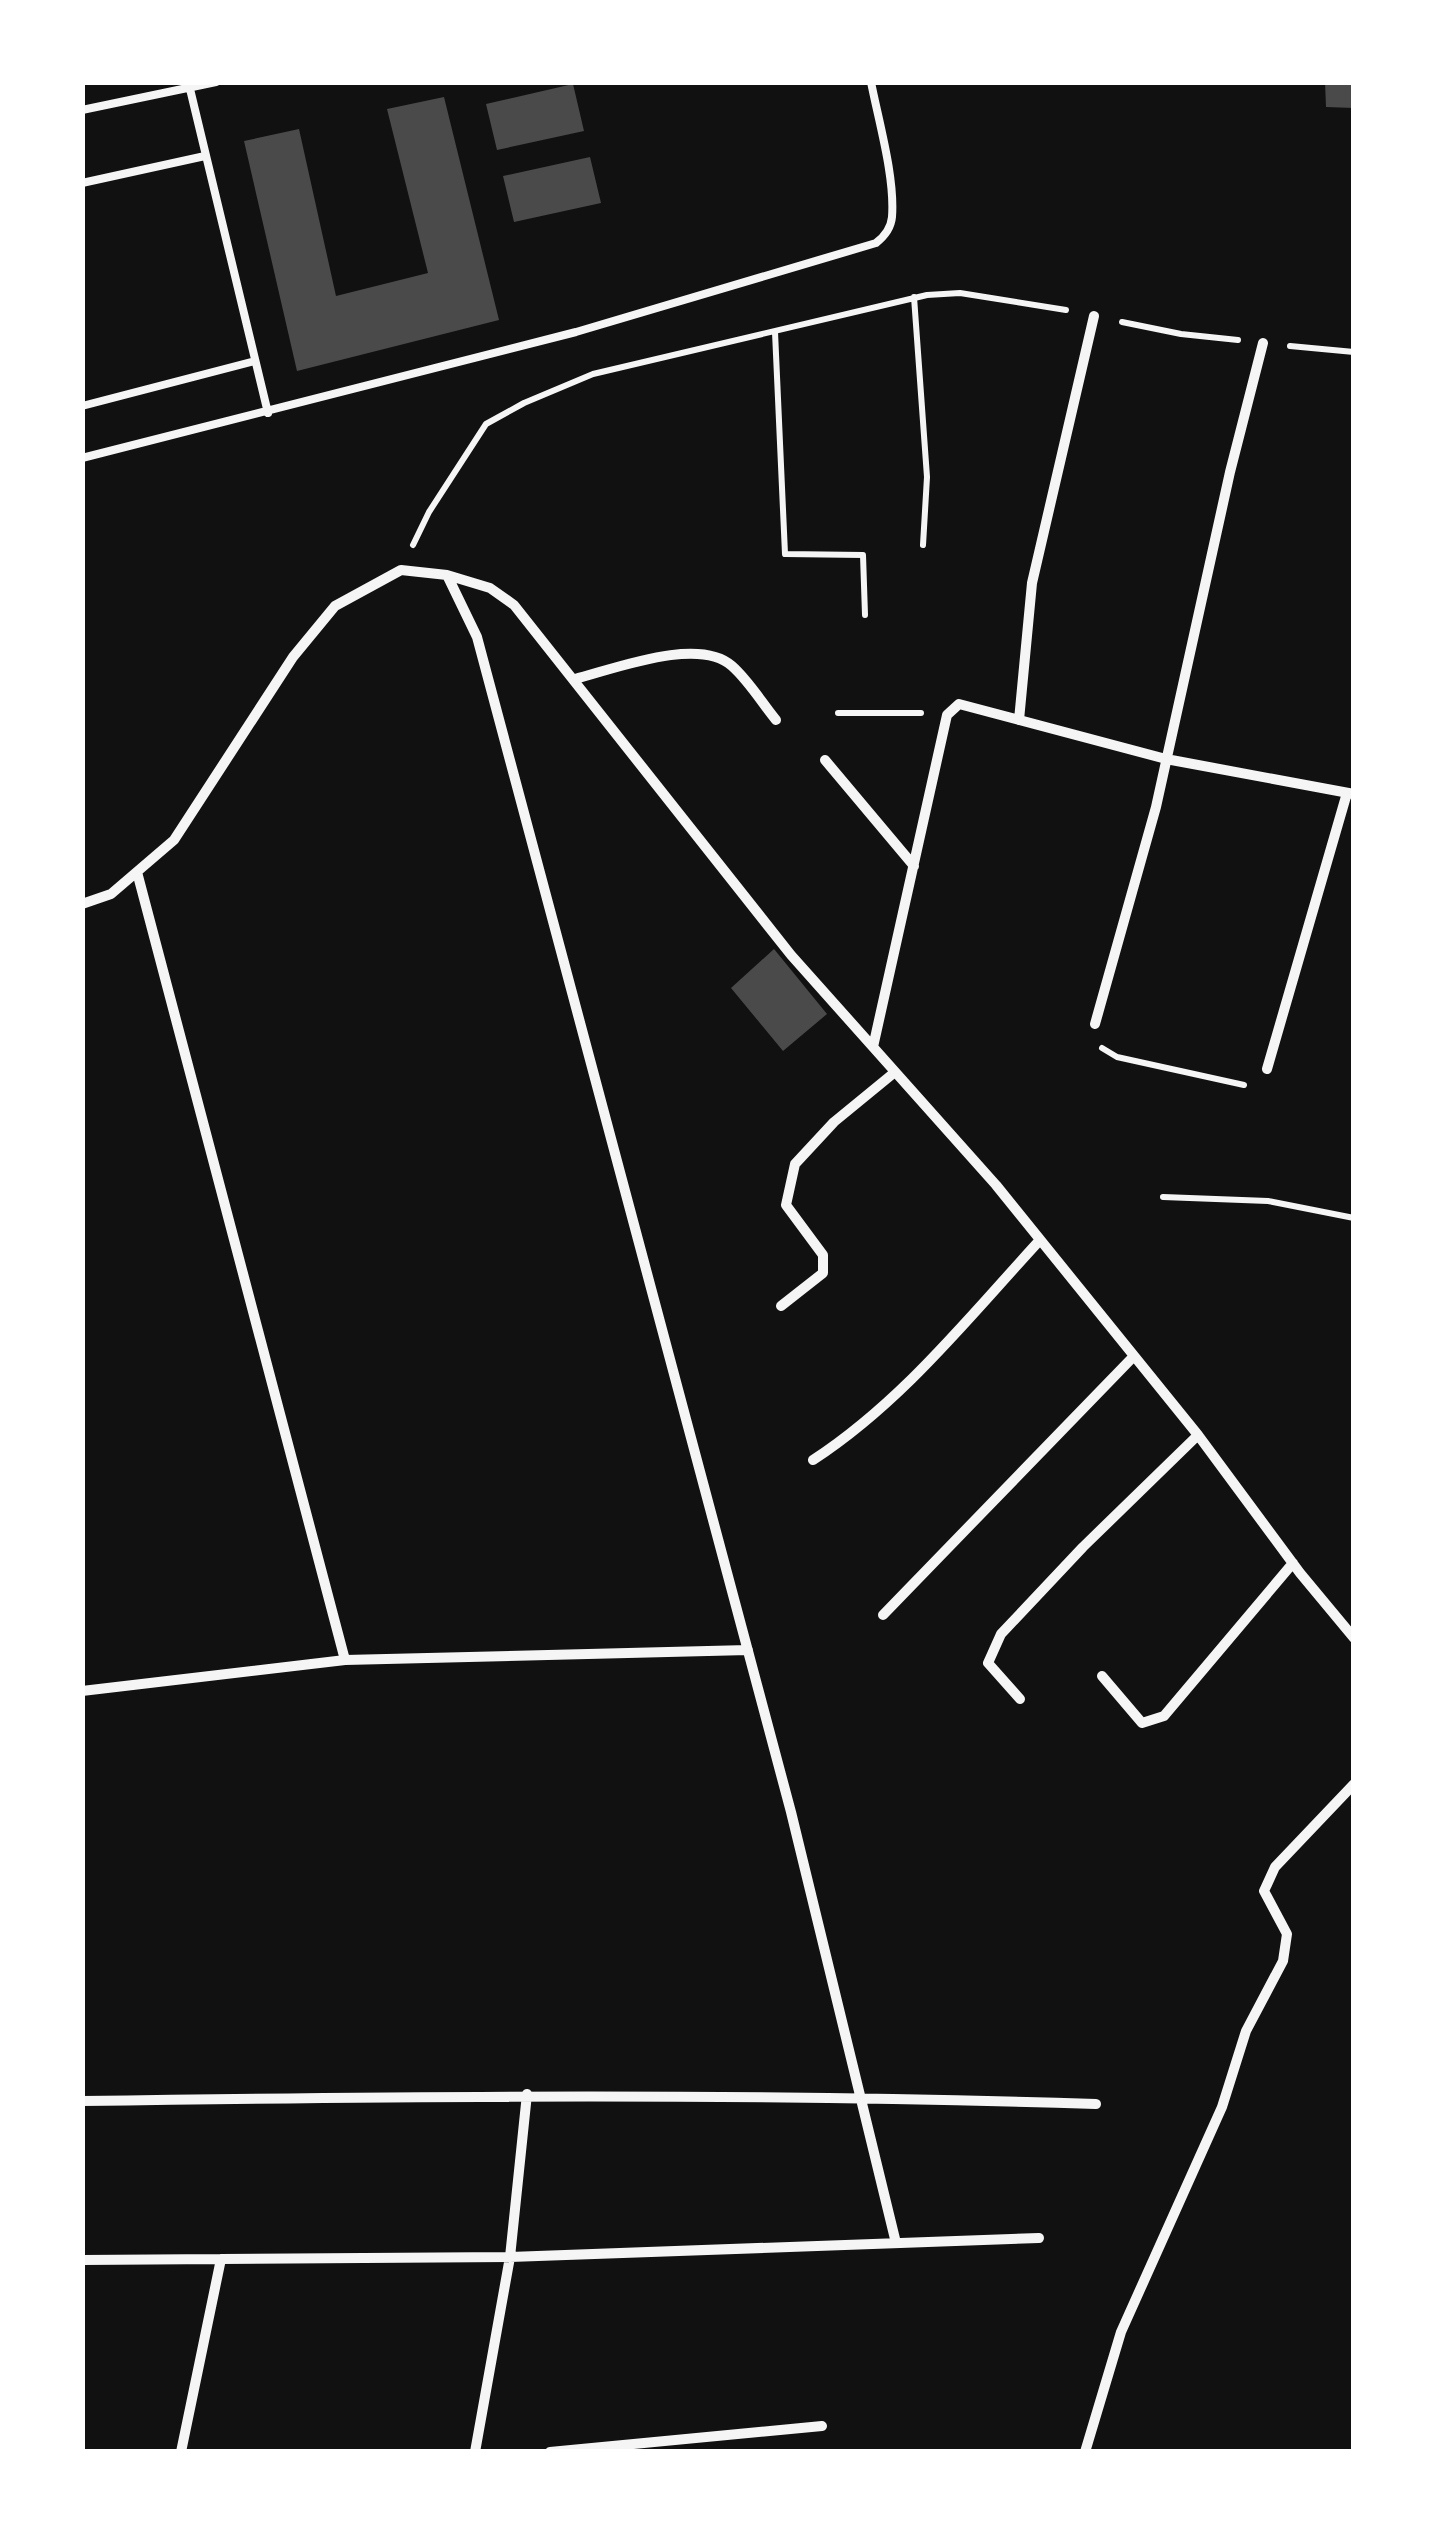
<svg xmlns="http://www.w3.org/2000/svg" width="1436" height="2534" viewBox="0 0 1436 2534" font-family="'Noto Sans',sans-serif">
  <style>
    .building { fill: #4a4a4a }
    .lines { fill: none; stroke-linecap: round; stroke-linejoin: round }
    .path { stroke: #f5f5f5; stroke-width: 6 }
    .service { stroke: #f5f5f5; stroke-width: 8 }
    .minor { stroke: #f5f5f5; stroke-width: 10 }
  </style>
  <rect width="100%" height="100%" fill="#111"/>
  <path class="building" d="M1325,82H1354V108L1326,107Z
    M573,84L584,131L497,150L486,104Z
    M444,97L499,320L297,371L244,141L299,129L336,296L428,273L387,109Z
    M590,157L601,203L514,222L503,176Z
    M774,949L827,1014L783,1051L731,988Z"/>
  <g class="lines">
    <path class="path" d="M914,297L927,477L923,545
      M1122,322L1181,334L1238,340
      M775,332L785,554L863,555L865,615
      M1290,346L1354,352
      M413,545L429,512L486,424L524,403L593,374L927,295L960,293L1066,310
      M838,713H921
      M1102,1048L1117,1057L1244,1085
      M1163,1197L1268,1201L1354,1218"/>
    <path class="service" d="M190,89L268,413
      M82,110L216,82
      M82,183L205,156
      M82,406L255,361
      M82,458L576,332L876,243C885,236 891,228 892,217C895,177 879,123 871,82"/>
    <path class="minor" d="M447,575L490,588L514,605L791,955L996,1185L1198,1435L1300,1573L1354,1638
      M575,679C614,669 699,636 732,666C749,681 762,703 776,720
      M1019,720L1032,583L1094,316
      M825,760L914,866
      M137,872L345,1660
      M82,904L111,894L174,840L293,657L335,606L401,570L447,575L477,637L791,1812L896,2243
      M1095,1024L1156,807L1230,472L1263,343
      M873,1047L947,715L959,704L1166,759L1354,794
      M1267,1069L1347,793
      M781,1306L823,1273V1255L786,1205L795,1164L834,1122L895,1072
      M813,1460C902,1402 969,1317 1040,1240
      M883,1615L1134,1356
      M1102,1676L1142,1723L1164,1716L1293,1563
      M82,1691L345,1660L748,1650
      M1020,1699L988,1663L1001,1634L1083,1547L1198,1435
      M82,2101C421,2096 758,2093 1096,2104
      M82,2260L510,2257L1039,2238
      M181,2452L221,2259
      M475,2452L510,2257L527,2094
      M550,2452L822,2426
      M1085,2452L1121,2332L1222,2107L1246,2031L1283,1961L1287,1934L1264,1891L1275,1867L1354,1784"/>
  </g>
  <rect width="1436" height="2534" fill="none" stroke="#ffffff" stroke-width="170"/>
</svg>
